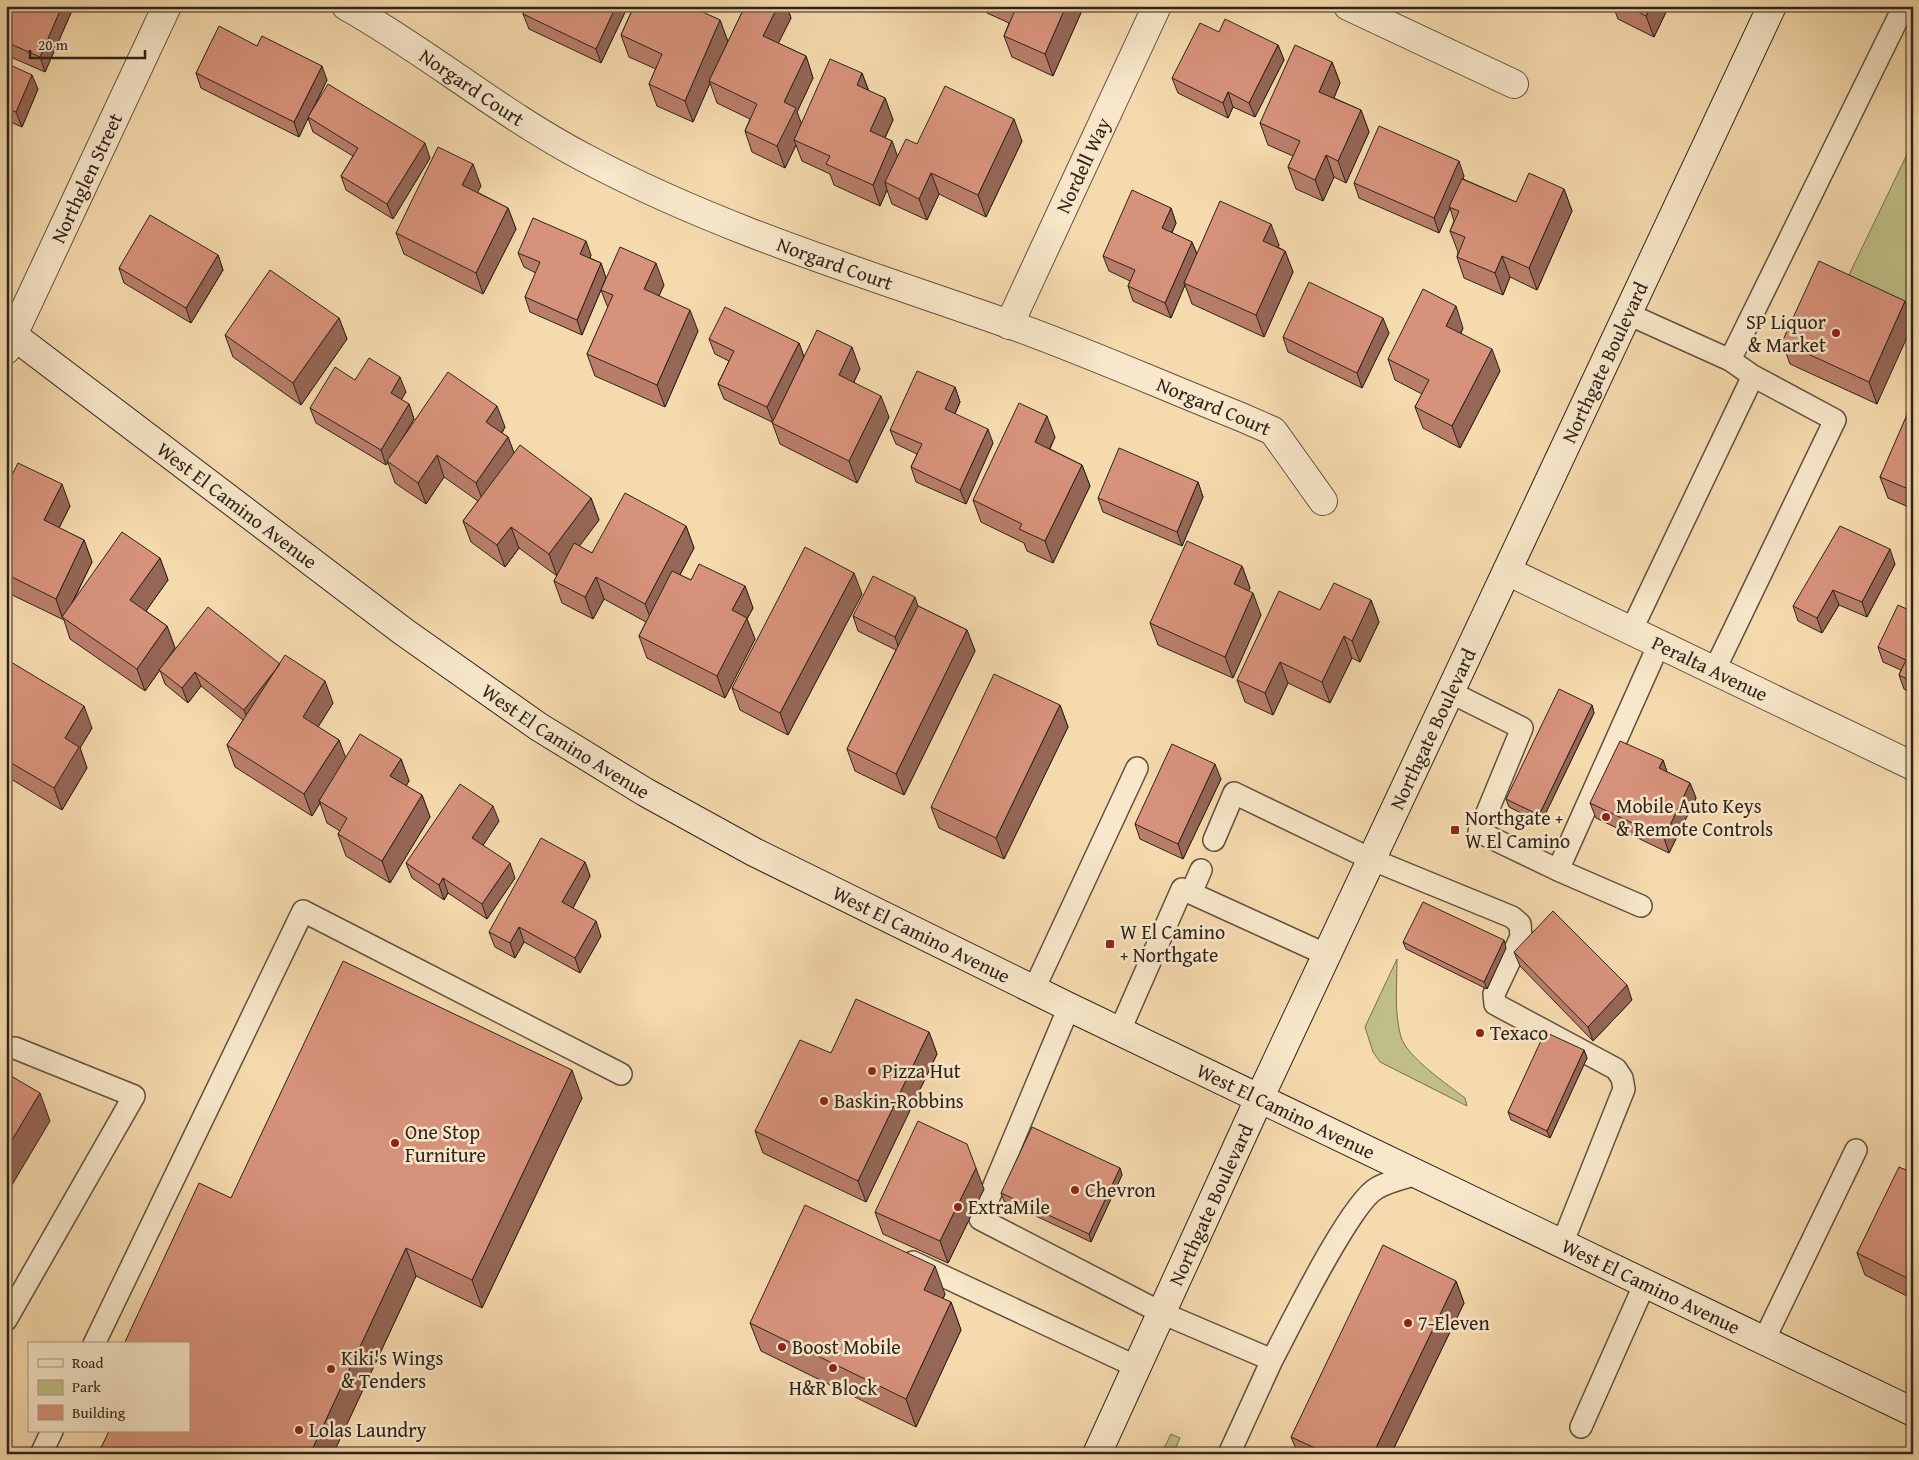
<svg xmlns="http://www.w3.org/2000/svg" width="1919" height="1460" viewBox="0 0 1919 1460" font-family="'Gentium Book Plus',serif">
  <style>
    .green { fill: #c0be86; stroke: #777050 }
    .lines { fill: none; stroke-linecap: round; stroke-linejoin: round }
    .service-casing { stroke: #60513f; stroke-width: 24 }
    .minor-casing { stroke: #60513f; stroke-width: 30 }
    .secondary-casing { stroke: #2e231a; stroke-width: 30 }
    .service { stroke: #f8e7ca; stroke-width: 21 }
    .minor { stroke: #f8e7ca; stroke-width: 28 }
    .secondary { stroke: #f8e7ca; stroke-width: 28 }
    .wall { fill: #b97e6a; stroke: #2e231a }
    .shaded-wall { fill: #966656; stroke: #2e231a }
    .building { fill: #d7927b; stroke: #2e231a }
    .poi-dot { fill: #8f2418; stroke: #f8e7ca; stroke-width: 2 }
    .labels { text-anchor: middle; stroke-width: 5; stroke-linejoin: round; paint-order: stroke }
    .street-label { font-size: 20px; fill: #2e231a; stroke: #f8e7ca }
    .poi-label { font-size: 20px; fill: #2e231a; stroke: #f8e7ca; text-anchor: start }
  </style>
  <rect width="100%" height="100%" fill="#f5daad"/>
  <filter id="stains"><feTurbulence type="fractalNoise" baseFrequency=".004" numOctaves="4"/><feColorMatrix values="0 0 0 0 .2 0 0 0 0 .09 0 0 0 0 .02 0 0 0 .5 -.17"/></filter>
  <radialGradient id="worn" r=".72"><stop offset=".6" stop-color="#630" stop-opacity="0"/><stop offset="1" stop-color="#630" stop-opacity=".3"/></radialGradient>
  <path class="green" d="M1913,142V313L1846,281Z
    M1397,959C1397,984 1394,1013 1401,1037C1407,1057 1448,1085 1465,1098L1467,1106L1380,1062L1373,1052L1365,1027Z
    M1171,1434L1180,1438L1173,1454H1161Z"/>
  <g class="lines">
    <defs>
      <path id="service" d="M1628,314L1730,360L1753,376L1835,420L1714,671
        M1730,360L1904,6
        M1631,631L1753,376
        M1450,692L1522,728L1479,832L1558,870
        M1214,840L1234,793L1373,860L1512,917L1520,924L1521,937L1494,994L1495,1004L1616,1069L1622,1078L1624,1089L1562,1244
        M1191,893L1201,870
        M1641,906L1558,870L1659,644
        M1034,989L1137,768
        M1069,1007L980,1219L1162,1313L1272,1360L1229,1454
        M1120,1030L1182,889L1327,955
        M913,1262L1137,1367
        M6,1320L134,1096L15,1048
        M1764,1340L1856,1150
        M94,1344L303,911L621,1074
        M1272,1360C1290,1326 1350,1203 1377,1188C1389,1181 1404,1178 1417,1174
        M1581,1427L1645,1283
        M41,1454L52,1431"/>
      <g id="minor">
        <path id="s1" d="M346,6C428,52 501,114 585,158C718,229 864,273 1006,323C1085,351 1163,386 1241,417L1273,431L1323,501"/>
        <path d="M1348,6L1514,84"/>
        <path id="s2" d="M1009,325L1157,6"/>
        <path id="s3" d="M6,350L167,6"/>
        <path id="s4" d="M1507,571L1913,766"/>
      </g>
      <g id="secondary">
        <path id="s5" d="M6,330L404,632L539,727L645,792L754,852L1069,1007L1913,1412"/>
        <path id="s6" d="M1097,1454L1259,1099L1772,6"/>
      </g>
    </defs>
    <use href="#service" class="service-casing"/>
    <use href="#minor" class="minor-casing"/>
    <use href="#secondary" class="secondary-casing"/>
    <use href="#service" class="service"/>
    <use href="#minor" class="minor"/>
    <use href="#secondary" class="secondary"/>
  </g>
  <path class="wall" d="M6,6H74L45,72L6,55Z
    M527,6H628L601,63L529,29L523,14Z
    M634,6H707L704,13L720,20L728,42L745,6H787L791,18L778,43L806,56L813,78L797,112L801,124L862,73L869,91L885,98L893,120L885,138L892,141L897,156L917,144L1022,141L986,217L939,194L927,220L892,204L887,190L880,206L834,185L830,174L802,161L796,145L785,168L752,152L745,131L750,119L717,103L710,83L693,122L657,106L649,84L656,69L629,57L621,35Z
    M984,6H1084L1053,76L1012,57L1004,36L1009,23L987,13Z
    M1613,6H1669L1654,37L1618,19Z
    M1219,32L1278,45L1284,60L1255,117L1233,107L1228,118L1178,93L1172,78Z
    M1332,62L1340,83L1334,98L1361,110L1369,132L1346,183L1334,177L1323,201L1296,189L1288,167L1293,156L1268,145L1260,123Z
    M6,63L38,89L22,127L6,120Z
    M196,73L327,80L314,107L430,158L393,219L346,190L341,176L353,156L313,132L308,118L299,137L201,88Z
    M1464,176L1463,179L1516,202L1564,189L1572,211L1537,290L1510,277L1503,295L1464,278L1457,257L1458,252L1450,231L1454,221L1450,208L1439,233L1359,198L1354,183Z
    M481,186L477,192L508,208L516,229L483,294L404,254L396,233Z
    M1171,208L1176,223L1172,233L1192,242L1197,254L1279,245L1278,247L1285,251L1293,272L1264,337L1192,304L1185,285L1171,318L1133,301L1128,286L1130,281L1109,271L1103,256Z
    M518,253L591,255L590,258L601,263L606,278L664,285L659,295L698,331L665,407L595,376L587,354L608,308L601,290L582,335L530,312L525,297L536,273L524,267Z
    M218,255L223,270L191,323L124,283L119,268Z
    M1905,301L1877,404L1790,364L1782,342Z
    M339,318L347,339L301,405L233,357L225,335Z
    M1463,328L1461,333L1500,371L1460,448L1423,428L1415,407L1422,394L1395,380L1388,359Z
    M1389,333L1362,388L1288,352L1283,337Z
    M709,339L799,343L804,357L860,369L854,382L889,417L857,483L780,444L772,422L724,399L718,384L729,361L715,354Z
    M355,380L406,392L401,400L409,404L414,419L400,442L505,427L502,433L508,437L514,453L591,498L599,520L579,546L592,553L686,526L694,548L680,575L691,580L745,586L753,608L747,619L755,639L725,698L647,658L639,636L646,622L604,599L593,619L562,603L554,581L558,574L557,576L519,548L505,567L471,542L463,521L478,501L444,477L426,504L395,483L388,463L386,465L316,423L310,408Z
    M955,387L960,402L955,414L993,443L966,504L916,482L911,467L917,454L896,444L890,430Z
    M1913,411V509L1888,498L1880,477Z
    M1055,437L1050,449L1082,465L1090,486L1053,563L1027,551L1024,543L981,522L973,500Z
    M1198,482L1203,497L1182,546L1103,512L1098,498Z
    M6,487L70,506L59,528L84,540L92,562L72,604L160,558L168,580L146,611L167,626L175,648L165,662L280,664L333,703L318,727L339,740L345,758L401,759L409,781L406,786L422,795L430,817L390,883L346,856L338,834L340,831L327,823L320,803L312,816L235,767L227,745L243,720L201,686L188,703L165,684L160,670L145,691L70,639L64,620L6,592Z
    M1895,564L1867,617L1839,605L1822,633L1798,621L1793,606Z
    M1242,566L1250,588L1248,591L1261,615L1233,678L1158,645L1150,623Z
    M862,594L788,735L740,710L732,688Z
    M1371,600L1379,622L1360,662L1352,658L1330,703L1288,683L1273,715L1245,702L1237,680Z
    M918,606L967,630L975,651L904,795L855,771L847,749L896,650L858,631L853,616Z
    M1913,612V694L1904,689L1899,675L1901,670L1883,662L1878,647Z
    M6,659L92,728L80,748L87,768L62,810L6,776Z
    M1060,705L1068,727L1004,859L939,828L931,807Z
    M1592,705L1594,713L1541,823L1509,807L1506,799Z
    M1663,760L1667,772L1690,783L1696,798L1669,853L1596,818L1590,803Z
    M1221,779L1183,859L1140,839L1135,824Z
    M499,821L483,845L515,878L487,919L448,893L444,900L412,878L406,863Z
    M585,862L590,876L573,908L601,936L580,973L524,942L515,958L495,947L489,932Z
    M1403,942L1506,948L1487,989L1406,949Z
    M1514,952L1632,1000L1593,1041L1520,966Z
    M929,1032L937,1054L866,1202L763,1153L755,1131L831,1053Z
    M1584,1050L1587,1058L1550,1138L1511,1120L1508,1112Z
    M582,1098L482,1308L416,1276L333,1454H98L231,1198Z
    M1120,1168L1122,1175L1091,1242L1004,1201L1001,1193Z
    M1913,1173V1299L1865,1275L1857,1253Z
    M984,1189L948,1263L883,1234L875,1212Z
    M1456,1281L1464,1303L1391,1454H1298L1291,1437Z
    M945,1294L943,1299L951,1302L961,1330L916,1427L761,1351L750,1323Z"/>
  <path class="shaded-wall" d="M62,6H74L45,72L40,57Z
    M616,6H628L601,63L596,49Z
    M690,6H707L698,28Z
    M778,6H787L791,18L771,58L763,36Z
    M1066,6H1084L1053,76L1045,54Z
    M1650,6H1669L1654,37L1646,16Z
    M720,20L728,42L709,81L710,83L693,122L685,101Z
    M1278,45L1284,60L1255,117L1249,103Z
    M806,56L813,78L797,112L804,130L794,140L796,145L785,168L777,146L784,102Z
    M1332,62L1340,83L1327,114L1319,92Z
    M322,66L327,80L299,137L294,122Z
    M862,73L870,95L857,85Z
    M32,75L38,89L22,127L16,112Z
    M1228,92L1233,107L1228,118L1223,103Z
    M885,98L893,120L878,152L870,131Z
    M1361,110L1369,132L1346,183L1338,161Z
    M1014,119L1022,141L986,217L978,195Z
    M892,141L900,163L885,182L887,190L880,206L873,185Z
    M425,143L430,158L393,219L387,204Z
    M1326,155L1334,177L1323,201L1315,180Z
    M1459,161L1464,176L1439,233L1434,218Z
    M473,164L481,186L470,207L462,185Z
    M931,173L939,194L927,220L919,199Z
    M1564,189L1572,211L1537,290L1529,268Z
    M508,208L516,229L483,294L476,273Z
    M1171,208L1176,223L1167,243L1162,228Z
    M1271,224L1279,245L1271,263L1263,241Z
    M586,241L591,255L586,269L580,254Z
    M1192,242L1198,257L1184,283L1185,285L1171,318L1165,303Z
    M1285,251L1293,272L1264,337L1256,315Z
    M218,255L223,270L191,323L186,308Z
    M1502,256L1510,277L1503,295L1495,273Z
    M601,263L606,278L582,335L577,320Z
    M656,263L664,285L652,311L644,289Z
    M1905,301L1913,321V324L1877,404L1869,382Z
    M1456,306L1463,328L1454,347L1446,326Z
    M690,310L698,331L665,407L657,385Z
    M339,318L347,339L301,405L293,383Z
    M1383,318L1389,333L1362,388L1357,373Z
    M799,343L804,357L773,422L767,407Z
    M852,347L860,369L847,396L839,375Z
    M1492,349L1500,371L1460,448L1452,426Z
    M400,377L406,392L396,408L391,393Z
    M955,387L960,402L950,424L945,409Z
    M881,396L889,417L857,483L849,461Z
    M409,404L414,419L388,462L387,461L388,463L386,465L381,450Z
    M497,406L505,427L494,444L486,422Z
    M1047,416L1055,437L1042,464L1035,442Z
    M988,429L993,443L966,504L960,490Z
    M508,437L516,458L484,504L476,483Z
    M437,455L444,477L426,504L418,483Z
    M1082,465L1090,486L1053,563L1045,541Z
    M1198,482L1203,497L1182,546L1177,532Z
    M62,484L70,506L52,542L44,520Z
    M591,498L599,520L557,576L549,554Z
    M686,526L694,548L653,625L645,604Z
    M511,527L519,548L505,567L497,545Z
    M84,540L92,562L64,619L62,617L56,599Z
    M1890,549L1895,564L1867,617L1862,602Z
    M160,558L168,580L138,622L130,600Z
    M1242,566L1250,588L1242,606L1234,584Z
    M854,573L862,594L788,735L780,713Z
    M596,577L604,599L593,619L585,597Z
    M745,586L753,608L747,619L755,639L725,698L717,676L732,610Z
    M1833,590L1839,605L1822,633L1817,618Z
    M1253,593L1261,615L1233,678L1225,657Z
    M915,597L920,612L900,652L895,637Z
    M1371,600L1379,622L1360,662L1352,641Z
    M167,626L175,648L145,691L137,669Z
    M967,630L975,651L904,795L896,774Z
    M1344,636L1352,658L1330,703L1322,682Z
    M1280,662L1288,683L1273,715L1265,693Z
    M280,664L249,724L244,710Z
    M195,672L201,686L188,703L182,688Z
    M325,681L333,703L311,738L303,717Z
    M1060,705L1068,727L1004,859L996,838Z
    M1592,705L1594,713L1541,823L1539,815Z
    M84,706L92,728L80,748L87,768L62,810L54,788L65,738Z
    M339,740L347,761L319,801L320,803L312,816L304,794Z
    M401,759L409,781L398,798L390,776Z
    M1663,760L1668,775L1659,768Z
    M1215,764L1221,779L1183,859L1178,844Z
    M1690,783L1696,798L1669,853L1664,838Z
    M422,795L430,817L390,883L382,861Z
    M493,806L499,821L478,853L472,838Z
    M585,862L590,876L568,917L562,902Z
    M510,863L515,878L487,919L482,904Z
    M443,878L448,893L444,900L439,885Z
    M596,921L601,936L580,973L575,958Z
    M519,927L524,942L515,958L510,943Z
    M1504,940L1506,948L1487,989L1484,982Z
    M1627,985L1632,1000L1593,1041L1588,1027Z
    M929,1032L937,1054L866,1202L858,1181Z
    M1584,1050L1587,1058L1550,1138L1547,1131Z
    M572,1070L582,1098L482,1308L472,1280Z
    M40,1093L50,1121L6,1195V1150Z
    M976,1168L984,1189L948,1263L940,1241Z
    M1120,1168L1122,1175L1091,1242L1089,1234Z
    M406,1248L416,1276L333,1454H310Z
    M935,1266L945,1294L934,1318L924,1290Z
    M1456,1281L1464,1303L1391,1454H1373Z
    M951,1302L961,1330L916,1427L906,1399Z"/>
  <path class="building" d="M6,6H62L40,57L6,42Z
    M527,6H616L596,49L523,14Z
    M634,6H690L720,20L685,101L649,84L662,54L621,35Z
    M745,6H778L763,36L806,56L784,102L796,108L777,146L745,131L757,104L709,81Z
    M1013,6H1066L1045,54L1004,36L1016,8Z
    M1627,6H1650L1646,16Z
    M1225,19L1278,45L1249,103L1228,92L1223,103L1172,78L1200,23L1219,32Z
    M219,26L257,46L262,36L322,66L294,122L196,73Z
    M1295,45L1332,62L1319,92L1361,110L1338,161L1326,155L1315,180L1288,167L1300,141L1260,123Z
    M830,59L862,73L857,85L885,98L870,131L892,141L873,185L826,164L830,156L794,140Z
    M6,63L32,75L16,112L6,108Z
    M328,84L425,143L387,204L341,176L358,148L308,117Z
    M945,86L1014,119L978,195L931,173L919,199L885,182L906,139L917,144Z
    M1379,126L1459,161L1434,218L1354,183Z
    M438,147L473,164L462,185L508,208L476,273L396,233Z
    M1529,173L1564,189L1529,268L1502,256L1495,273L1457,257L1465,237L1450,231L1459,211L1449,207L1462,179L1516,202Z
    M1132,190L1171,208L1162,228L1192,242L1165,303L1128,286L1135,270L1103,256Z
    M1220,201L1271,224L1263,241L1285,251L1256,315L1184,283Z
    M150,215L218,255L186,308L119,268Z
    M533,218L586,241L580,254L601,263L577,320L525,297L540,262L518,253Z
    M620,247L656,263L644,289L690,310L657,385L587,354L613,295L601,290Z
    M1819,261L1905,301L1869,382L1782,342Z
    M270,270L339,318L293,383L225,335Z
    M1309,282L1383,318L1357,373L1283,337Z
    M1423,289L1456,306L1446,326L1492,349L1452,426L1415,407L1429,380L1388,359Z
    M725,307L799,343L767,407L718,384L734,351L709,339Z
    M817,330L852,347L839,375L881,396L849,461L772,423Z
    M369,358L400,377L391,393L409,404L381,450L310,408L335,367L355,380Z
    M917,371L955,387L945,409L988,429L960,490L911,467L922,444L890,430Z
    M448,372L497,406L486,422L508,437L476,483L437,455L418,483L387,461Z
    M1019,403L1047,416L1035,442L1082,465L1045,541L1019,529L1022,524L973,500Z
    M1909,410L1913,411V491L1880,477Z
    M520,445L591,498L549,554L511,527L497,545L463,521Z
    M1119,448L1198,482L1177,532L1098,498Z
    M18,463L62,484L44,520L84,540L56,599L6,574V487Z
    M625,493L686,526L645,604L596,577L585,597L554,581L574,543L592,553Z
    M1840,526L1890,549L1862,602L1833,590L1817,618L1793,606Z
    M122,532L160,558L130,600L167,626L137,669L62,617Z
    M1187,541L1242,566L1234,584L1253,593L1225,657L1150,623Z
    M805,547L854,573L780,713L732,688Z
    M699,564L745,586L732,610L747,618L717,676L639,636L672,571L691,580Z
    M873,576L915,597L895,637L853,616Z
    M1334,583L1371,600L1352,641L1344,636L1322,682L1280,662L1265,693L1237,680L1279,591L1320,610Z
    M1898,605L1913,612V682L1899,675L1906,660L1878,647Z
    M918,606L967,630L896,774L847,749Z
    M208,607L280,664L244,710L195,672L182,688L159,670Z
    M285,655L325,681L303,717L339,740L304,794L227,745Z
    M6,659L84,706L65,738L79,747L54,788L6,760Z
    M994,674L1060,705L996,838L931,807Z
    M1559,689L1592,705L1539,815L1506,799Z
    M360,734L401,759L390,776L422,795L382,861L338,834L347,818L319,801Z
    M1620,741L1663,760L1659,768L1690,783L1664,838L1590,803Z
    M1172,744L1215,764L1178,844L1135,824Z
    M460,784L493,806L472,838L510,863L482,904L443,878L439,885L406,863Z
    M541,838L585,862L562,902L596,921L575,958L519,927L510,943L489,932Z
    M1423,902L1504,940L1484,982L1403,942Z
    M1553,911L1627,985L1588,1027L1514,952Z
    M343,961L572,1070L472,1280L406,1248L310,1454H98L109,1431H189V1344H124L199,1183L231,1198Z
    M856,999L929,1032L858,1181L755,1131L800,1040L831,1053Z
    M1545,1032L1584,1050L1547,1131L1508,1112Z
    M6,1073L40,1093L6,1150Z
    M918,1121L967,1144L976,1168L940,1241L875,1212Z
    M1032,1127L1120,1168L1089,1234L1001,1193Z
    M1899,1167L1913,1173V1281L1857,1253Z
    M805,1205L935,1266L924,1290L951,1302L906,1399L750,1323Z
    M1383,1245L1456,1281L1373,1454H1328L1291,1437Z"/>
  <g class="poi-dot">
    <circle cx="1836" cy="333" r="5"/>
    <circle cx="1606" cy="817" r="5"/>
    <rect x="1450" y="825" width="10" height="10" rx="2.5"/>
    <rect x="1105" y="939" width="10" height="10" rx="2.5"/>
    <circle cx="1480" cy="1033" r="5"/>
    <circle cx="872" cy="1071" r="5"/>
    <circle cx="824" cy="1101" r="5"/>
    <circle cx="395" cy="1143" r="5"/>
    <circle cx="1075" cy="1190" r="5"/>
    <circle cx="958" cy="1207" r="5"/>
    <circle cx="1408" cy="1323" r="5"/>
    <circle cx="782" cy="1347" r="5"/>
    <circle cx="833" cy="1368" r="5"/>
    <circle cx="331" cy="1369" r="5"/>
    <circle cx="299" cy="1430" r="5"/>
  </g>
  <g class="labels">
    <g class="street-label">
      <text dy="7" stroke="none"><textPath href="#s1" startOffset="150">Norgard Court</textPath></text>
      <text dy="7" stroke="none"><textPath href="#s2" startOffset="176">Nordell Way</textPath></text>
      <text dy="7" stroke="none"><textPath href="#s3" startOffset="190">Northglen Street</textPath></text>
      <text dy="7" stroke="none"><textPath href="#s1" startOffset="555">Norgard Court</textPath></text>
      <text dy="7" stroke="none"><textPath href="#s6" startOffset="1204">Northgate Boulevard</textPath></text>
      <text dy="7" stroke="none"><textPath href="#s1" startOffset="960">Norgard Court</textPath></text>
      <text dy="7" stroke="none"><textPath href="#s5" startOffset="290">West El Camino Avenue</textPath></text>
      <text dy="7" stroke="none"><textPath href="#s4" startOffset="225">Peralta Avenue</textPath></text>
      <text dy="7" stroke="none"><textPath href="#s6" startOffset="799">Northgate Boulevard</textPath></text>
      <text dy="7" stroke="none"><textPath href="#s5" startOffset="695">West El Camino Avenue</textPath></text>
      <text dy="7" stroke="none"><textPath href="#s5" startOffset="1100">West El Camino Avenue</textPath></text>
      <text dy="7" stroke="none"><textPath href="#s5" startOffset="1505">West El Camino Avenue</textPath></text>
      <text dy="7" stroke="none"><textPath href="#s6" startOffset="274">Northgate Boulevard</textPath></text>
      <text dy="7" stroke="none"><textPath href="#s5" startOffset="1910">West El Camino Avenue</textPath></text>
    </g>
    <g class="poi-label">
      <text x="1826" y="329" text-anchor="end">SP Liquor<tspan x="1826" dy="23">&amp; Market</tspan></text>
      <text x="1616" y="813">Mobile Auto Keys<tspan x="1616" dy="23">&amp; Remote Controls</tspan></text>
      <text x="1465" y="825">Northgate +<tspan x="1465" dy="23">W El Camino</tspan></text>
      <text x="1120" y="939">W El Camino<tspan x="1120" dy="23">+ Northgate</tspan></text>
      <text x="1490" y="1040">Texaco</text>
      <text x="882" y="1078">Pizza Hut</text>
      <text x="834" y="1108">Baskin-Robbins</text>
      <text x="405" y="1139">One Stop<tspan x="405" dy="23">Furniture</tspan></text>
      <text x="1085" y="1197">Chevron</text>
      <text x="968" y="1214">ExtraMile</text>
      <text x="1418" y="1330">7-Eleven</text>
      <text x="792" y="1354">Boost Mobile</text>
      <text x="341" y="1365">Kiki's Wings<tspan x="341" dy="23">&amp; Tenders</tspan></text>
      <text x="833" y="1395" text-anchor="middle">H&amp;R Block</text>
      <text x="309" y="1437">Lolas Laundry</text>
    </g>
  </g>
  <rect width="1919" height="1460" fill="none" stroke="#f5daad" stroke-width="25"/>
  <rect x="8" y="8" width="1904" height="1445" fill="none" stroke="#2e231a" stroke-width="2.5"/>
  <rect x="12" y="12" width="1894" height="1435" fill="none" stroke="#2e231a"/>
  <rect x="28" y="1342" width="162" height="90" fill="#f8e7ca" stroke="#a79984"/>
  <rect x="38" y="1359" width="25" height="8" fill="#f8e7ca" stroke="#a79984"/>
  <text x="72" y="1368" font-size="15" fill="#2e231a">Road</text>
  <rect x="38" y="1380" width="25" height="15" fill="#c0be86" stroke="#a79984"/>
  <text x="72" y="1392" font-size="15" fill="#2e231a">Park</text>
  <rect x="38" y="1405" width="25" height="15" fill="#d7927b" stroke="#a79984"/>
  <text x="72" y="1418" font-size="15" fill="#2e231a">Building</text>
  <path d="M30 50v8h115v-8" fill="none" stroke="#2e231a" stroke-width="2.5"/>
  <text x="38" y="50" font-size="15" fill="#2e231a" stroke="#f8e7ca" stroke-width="4" paint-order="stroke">20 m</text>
  <rect width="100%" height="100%" filter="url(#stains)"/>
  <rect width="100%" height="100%" fill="url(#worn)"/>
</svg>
